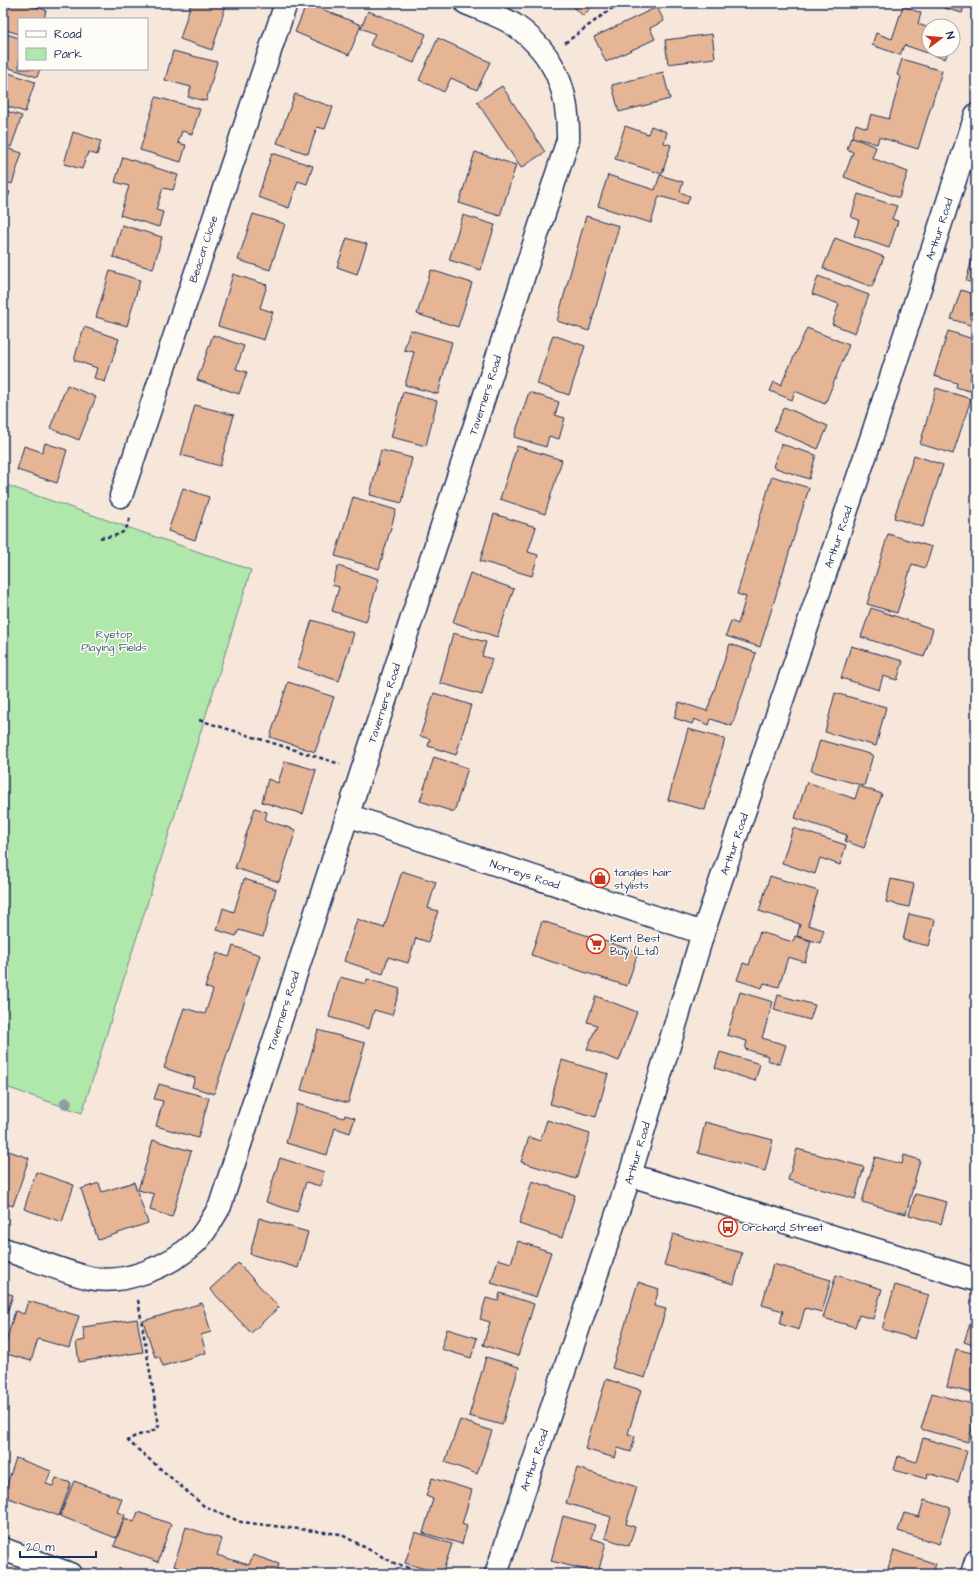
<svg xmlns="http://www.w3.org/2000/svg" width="979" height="1577" viewBox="0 0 979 1577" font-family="'Architects Daughter',sans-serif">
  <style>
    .green { fill: #b0e7ab; stroke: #668b84 }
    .building { fill: #e5b596; stroke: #1b2f5e }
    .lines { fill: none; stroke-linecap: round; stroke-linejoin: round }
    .street-casing { stroke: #1b2f5e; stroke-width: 25 }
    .path { stroke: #1b2f5e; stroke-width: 2.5; stroke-dasharray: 4 3; stroke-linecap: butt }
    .street { stroke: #fdfcf7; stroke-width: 22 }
    .tree { fill: #929ba0 }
    .labels { text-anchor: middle; stroke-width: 3; stroke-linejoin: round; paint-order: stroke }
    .street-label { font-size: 11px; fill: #1b2f5e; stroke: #fdfcf7 }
    .park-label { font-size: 11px; fill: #405d71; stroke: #fdfcf7 }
    .poi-label { font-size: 11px; fill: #1b2f5e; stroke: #fdfcf7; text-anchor: start }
  </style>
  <rect width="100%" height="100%" fill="#f6e7da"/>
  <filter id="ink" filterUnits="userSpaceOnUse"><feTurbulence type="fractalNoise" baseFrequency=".025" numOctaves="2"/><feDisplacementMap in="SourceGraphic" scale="8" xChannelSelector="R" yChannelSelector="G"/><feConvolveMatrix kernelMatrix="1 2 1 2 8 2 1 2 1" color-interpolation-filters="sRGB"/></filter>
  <g filter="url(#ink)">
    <path class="green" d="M3,484L251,570L82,1113L3,1086Z"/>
    <path class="building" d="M3,3H24L46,10L44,19H19V34L3,29Z
      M191,3H220L226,5L212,50L180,39Z
      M307,3L361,25L349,55L295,32Z
      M570,3H595L583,16Z
      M942,3H965L962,13L941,7Z
      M903,6L921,13L918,24L929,28V50H949L945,59L904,45L900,55L872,45L876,33L892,39Z
      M657,7L664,21L650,28L655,39L606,62L594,37Z
      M368,11L426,34L414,63L370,45L375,34L361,28Z
      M3,33L19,38V69H40L37,77L3,66Z
      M712,34L715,58L668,64L665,40Z
      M438,38L490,62L477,90L451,78L444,92L419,80Z
      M173,51L217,62L206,101L188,97L191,87L165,80Z
      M902,59L942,71L918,149L879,137L877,144L852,137L856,124L867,128L871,114L889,119L901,77L897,75Z
      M3,71L35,82L25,112L3,105Z
      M663,72L670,99L619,112L612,85Z
      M502,86L545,152L521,168L477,102Z
      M295,94L333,107L325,129L317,127L308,154L277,143Z
      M156,97L200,109L192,134L182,131L178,143L186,145L181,162L140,150Z
      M3,110L22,116L11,147L3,144Z
      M625,126L648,134L651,126L667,132L664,143L671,145L662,174L615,159Z
      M73,132L101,141L97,155L88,152L82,169L64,164Z
      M851,137L876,147L872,158L908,172L899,198L844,177L853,152L847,149Z
      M3,147L22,153L12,184L3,181Z
      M475,152L516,165L500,216L459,203Z
      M272,153L313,166L307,184L298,181L289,208L258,197Z
      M123,157L178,175L173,190L163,188L156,210L163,212L159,227L120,215L129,186L115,182Z
      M608,175L655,190L660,175L683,182L680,192L690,196L687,204L659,196L651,223L598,206Z
      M3,189L10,192L3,210Z
      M858,194L897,206L892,219L898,221L889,248L854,236L859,220L851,217Z
      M253,214L285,224L270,270L238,260Z
      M463,215L495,225L481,270L449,260Z
      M586,216L619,226L589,331L557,321Z
      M122,225L162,237L153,269L113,257Z
      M347,238L367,244L357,274L337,267Z
      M835,238L884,257L872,287L823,268Z
      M974,252H976V284L966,281Z
      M431,270L472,283L458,327L417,314Z
      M110,271L140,280L127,326L96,317Z
      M233,274L267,285L260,308L273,312L264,340L218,326Z
      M818,276L869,295L855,333L832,324L839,304L812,294Z
      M961,290L976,295V327L951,319Z
      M84,327L119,339L105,382L94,378L97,368L74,360Z
      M807,328L849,345L825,404L795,391L792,400L770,391L774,382L781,385Z
      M410,330L452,342L438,394L405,385L414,352L404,350Z
      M948,331L976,340V393L956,387L957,383L934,376Z
      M213,335L244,346L236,369L247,372L239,394L197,380Z
      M553,335L585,346L569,395L537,384Z
      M67,385L96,397L79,440L50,428Z
      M936,388L971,399L953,454L920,444Z
      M403,392L437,401L426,446L391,437Z
      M529,392L559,402L555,415L565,418L559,439L549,436L546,447L514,437Z
      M195,405L234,415L220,466L181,455Z
      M784,407L828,426L818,449L774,430Z
      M45,443L67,450L57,483L17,470L24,446L42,452Z
      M781,444L816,455L809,479L773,467Z
      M517,446L562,460L545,514L500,499Z
      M381,450L412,458L402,503L370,495Z
      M914,455L943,465L923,527L894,518Z
      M772,476L809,488L760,647L726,636L731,621L738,624L746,597L737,594Z
      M183,488L209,497L195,540L168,531Z
      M353,497L396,510L379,569L335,556Z
      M494,514L536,527L528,552L538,555L532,576L480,561Z
      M888,534L932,547L925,568L912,564L897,613L867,604Z
      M338,566L379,579L366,622L332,611L339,587L332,585Z
      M470,573L514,589L497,637L453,622Z
      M871,608L933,629L924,657L861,637Z
      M312,620L354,633L339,681L297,667Z
      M453,633L486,642L482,656L492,659L482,695L440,683Z
      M730,644L756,653L732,726L711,719L709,725L694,719L692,724L674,718L679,702L707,711Z
      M851,646L903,661L897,680L883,676L879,690L841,678Z
      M288,682L334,697L315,752L270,737Z
      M434,693L471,705L456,755L428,746L430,739L420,736Z
      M835,693L886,707L876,746L825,732Z
      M688,729L725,739L705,810L668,800Z
      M820,740L873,755L864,786L811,771Z
      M434,757L468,768L454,812L420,801Z
      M285,761L316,770L303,814L262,802L268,779L278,783Z
      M807,782L855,799L859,786L882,794L864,848L845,841L847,835L795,818Z
      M255,808L267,812L265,820L296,830L279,882L235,868Z
      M793,828L846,845L840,865L820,858L815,874L782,863Z
      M402,871L436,882L428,908L438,911L428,942L416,938L408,963L388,957L383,974L344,961L357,919L384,928Z
      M770,876L818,891L808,925L824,930L820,943L797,936L800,924L759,911Z
      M244,879L276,889L263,937L239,930L236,936L217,930L223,908L234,912Z
      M891,879L914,884L909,907L886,902Z
      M909,914L935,920L929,946L903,940Z
      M542,921L638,952L627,986L531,955Z
      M760,932L793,942L795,936L811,941L805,962L788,957L779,987L764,983L762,988L737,980L743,963L749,965Z
      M233,946L260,955L214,1094L192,1087L195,1078L164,1068L184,1008L205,1014L213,990L205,987L217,953L229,957Z
      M340,977L366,984L367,979L400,989L392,1015L374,1010L369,1029L329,1017Z
      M740,992L773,1002L762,1038L786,1045L780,1064L767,1060L768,1056L745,1049L747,1041L727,1035Z
      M778,995L815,1005L810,1020L774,1010Z
      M596,996L637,1012L619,1061L587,1049L597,1025L587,1022Z
      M318,1030L365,1043L348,1103L301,1090Z
      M720,1052L760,1064L755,1081L715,1068Z
      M562,1060L608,1074L596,1117L550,1104Z
      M159,1084L209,1098L198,1138L156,1126L163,1101L154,1099Z
      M297,1104L344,1118L345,1115L355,1118L350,1133L335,1128L327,1155L286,1143Z
      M547,1120L590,1134L576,1179L521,1162L529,1137L540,1141Z
      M705,1122L773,1140L765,1171L698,1153Z
      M153,1140L191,1151L172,1217L150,1210L154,1194L138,1190Z
      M3,1149L29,1158L13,1206L3,1203Z
      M797,1149L864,1167L855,1199L788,1180Z
      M904,1155L920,1160L906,1214L862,1202L875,1157L902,1164Z
      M280,1158L324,1172L320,1186L306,1182L297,1212L266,1202Z
      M36,1172L74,1185L62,1222L24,1209Z
      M532,1181L575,1195L562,1238L519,1224Z
      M134,1182L148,1223L98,1240L81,1189L99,1183L102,1192Z
      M915,1194L947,1202L941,1224L909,1215Z
      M259,1218L308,1232L298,1268L250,1254Z
      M673,1234L742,1253L734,1284L664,1265Z
      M976,1234V1254L971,1252Z
      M518,1241L551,1252L536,1297L491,1283L498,1259L511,1263Z
      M238,1263L279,1307L251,1333L210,1289Z
      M773,1264L831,1280L822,1312L805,1308L799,1330L780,1324L783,1311L762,1305Z
      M836,1275L882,1289L873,1319L859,1315L855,1327L823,1318Z
      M638,1282L659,1289L654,1306L666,1309L645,1378L612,1368Z
      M895,1285L929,1295L915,1339L882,1329Z
      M3,1292L13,1295L3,1325Z
      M500,1293L534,1304L518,1356L483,1345L490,1322L480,1319L486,1298L498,1301Z
      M28,1301L79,1316L69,1348L38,1339L31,1361L3,1353L15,1311L24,1314Z
      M202,1303L211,1332L201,1335L206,1353L163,1366L159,1356L155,1357L143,1321Z
      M976,1306V1346L964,1342Z
      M137,1319L143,1352L79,1362L76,1342L85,1340L83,1327Z
      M447,1329L477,1338L471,1358L441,1349Z
      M956,1349L976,1354V1394L947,1387Z
      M486,1357L519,1367L502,1425L469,1416Z
      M606,1379L641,1390L628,1434L635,1436L631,1452L618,1448L615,1458L585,1449Z
      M932,1393L976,1405V1415L968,1442L921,1429Z
      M460,1420L492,1431L477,1474L445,1462Z
      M923,1438L967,1451L958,1482L928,1473L927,1479L894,1470L898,1456L916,1462Z
      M16,1458L51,1471L46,1484L53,1486L56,1478L71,1483L59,1516L3,1496Z
      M577,1468L637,1487L626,1524L635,1527L629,1546L605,1538L611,1517L566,1503Z
      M432,1478L472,1490L462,1524L467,1526L462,1544L423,1533L433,1499L426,1496Z
      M74,1481L122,1499L117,1512L125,1515L116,1538L60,1516Z
      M924,1500L951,1508L939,1544L898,1531L904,1513L919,1517Z
      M138,1512L171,1524L158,1562L114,1546L125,1518L134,1522Z
      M563,1516L595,1525L591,1538L606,1543L598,1573L551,1561Z
      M186,1527L222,1539L217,1555L249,1565L253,1555L279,1564L276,1574H198L174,1566Z
      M415,1532L452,1544L442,1574L405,1563Z
      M894,1550L936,1564L932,1574H886Z"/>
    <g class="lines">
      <defs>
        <path id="street" d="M121,496L286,3
          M347,815L703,933
          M630,1175L976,1280
          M3,1249C31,1258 61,1271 90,1278C124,1286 172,1265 196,1242C206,1232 213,1218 220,1206L568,140C569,92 556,55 516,26C502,16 482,10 466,3
          M3,1549L70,1574
          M496,1574L630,1175L703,933L871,439L976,115
          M972,1574L976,1561"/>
      </defs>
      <use href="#street" class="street-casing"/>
      <path class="path" d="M565,43L619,3
        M100,538C117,535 125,537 130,518
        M199,720L340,764
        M138,1300L159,1426C148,1437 139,1431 128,1441L204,1506L241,1522L340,1534L394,1563L428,1574"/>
      <use href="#street" class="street"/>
    </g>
    <circle class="tree" cx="66" cy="1103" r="6"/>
  </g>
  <defs>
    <symbol id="shop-ring" viewBox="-11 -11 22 22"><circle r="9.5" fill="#fdfcf7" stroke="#c8321e" stroke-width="1.5"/><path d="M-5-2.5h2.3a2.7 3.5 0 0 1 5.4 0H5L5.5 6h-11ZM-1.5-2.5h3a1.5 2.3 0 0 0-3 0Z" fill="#c8321e"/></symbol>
    <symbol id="supermarket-ring" viewBox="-11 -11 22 22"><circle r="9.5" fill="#fdfcf7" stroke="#c8321e" stroke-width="1.5"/><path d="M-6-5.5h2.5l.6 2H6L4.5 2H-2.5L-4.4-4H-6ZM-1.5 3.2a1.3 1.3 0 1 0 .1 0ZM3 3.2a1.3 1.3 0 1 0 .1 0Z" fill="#c8321e"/></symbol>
    <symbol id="bus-ring" viewBox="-11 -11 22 22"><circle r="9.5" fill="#fdfcf7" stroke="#c8321e" stroke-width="1.5"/><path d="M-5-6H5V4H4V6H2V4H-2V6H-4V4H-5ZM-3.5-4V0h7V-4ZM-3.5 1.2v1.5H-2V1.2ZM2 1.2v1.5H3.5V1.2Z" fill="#c8321e"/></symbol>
  </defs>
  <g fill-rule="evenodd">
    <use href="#shop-ring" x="589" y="867" width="22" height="22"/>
    <use href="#supermarket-ring" x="585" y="933" width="22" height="22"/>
    <use href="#bus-ring" x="717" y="1216" width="22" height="22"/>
  </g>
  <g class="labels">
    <g class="street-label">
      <text transform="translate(939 229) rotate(-72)" y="4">Arthur Road</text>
      <text transform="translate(203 249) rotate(-72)" y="4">Beacon Close</text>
      <text transform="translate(485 395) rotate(-72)" y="4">Taverners Road</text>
      <text transform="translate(838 537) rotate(-71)" y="4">Arthur Road</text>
      <text transform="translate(384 703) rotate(-72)" y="4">Taverners Road</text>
      <text transform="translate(734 844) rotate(-71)" y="4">Arthur Road</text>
      <text transform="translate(525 874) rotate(18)" y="4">Norreys Road</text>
      <text transform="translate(283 1011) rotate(-72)" y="4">Taverners Road</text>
      <text transform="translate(637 1153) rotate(-73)" y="4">Arthur Road</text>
      <text transform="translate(534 1460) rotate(-71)" y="4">Arthur Road</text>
    </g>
    <g class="park-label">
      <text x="114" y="638">Ryetop<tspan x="114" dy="13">Playing Fields</tspan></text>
    </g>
    <g class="poi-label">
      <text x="614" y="876">tangles hair<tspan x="614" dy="13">stylists</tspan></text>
      <text x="610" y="942">Kent Best<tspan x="610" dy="13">Buy (Ltd)</tspan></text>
      <text x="742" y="1231">Orchard Street</text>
    </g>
  </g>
  <rect width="979" height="1577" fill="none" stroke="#fdfcf7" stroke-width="16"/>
  <rect x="8" y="8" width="963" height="1561" fill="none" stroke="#1b2f5e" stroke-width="1.5" filter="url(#ink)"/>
  <rect x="18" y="18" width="130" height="52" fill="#fdfcf7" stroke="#a3aaba"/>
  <rect x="26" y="31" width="20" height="6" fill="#fdfcf7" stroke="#a3aaba"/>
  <text x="54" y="38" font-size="12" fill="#1b2f5e">Road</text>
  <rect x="26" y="48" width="20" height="12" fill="#b0e7ab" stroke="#a3aaba"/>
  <text x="54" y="58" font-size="12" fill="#1b2f5e">Park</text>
  <g transform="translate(941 38) rotate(74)"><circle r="19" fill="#fdfcf7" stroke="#a3aaba"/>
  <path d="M0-3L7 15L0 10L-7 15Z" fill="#c8321e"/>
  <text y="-6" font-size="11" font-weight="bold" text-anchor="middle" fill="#1b2f5e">N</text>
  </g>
  <path d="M20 1551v6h76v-6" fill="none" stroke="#1b2f5e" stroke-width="2"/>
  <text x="26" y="1551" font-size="12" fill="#1b2f5e" stroke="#fdfcf7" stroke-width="3" paint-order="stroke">20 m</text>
</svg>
